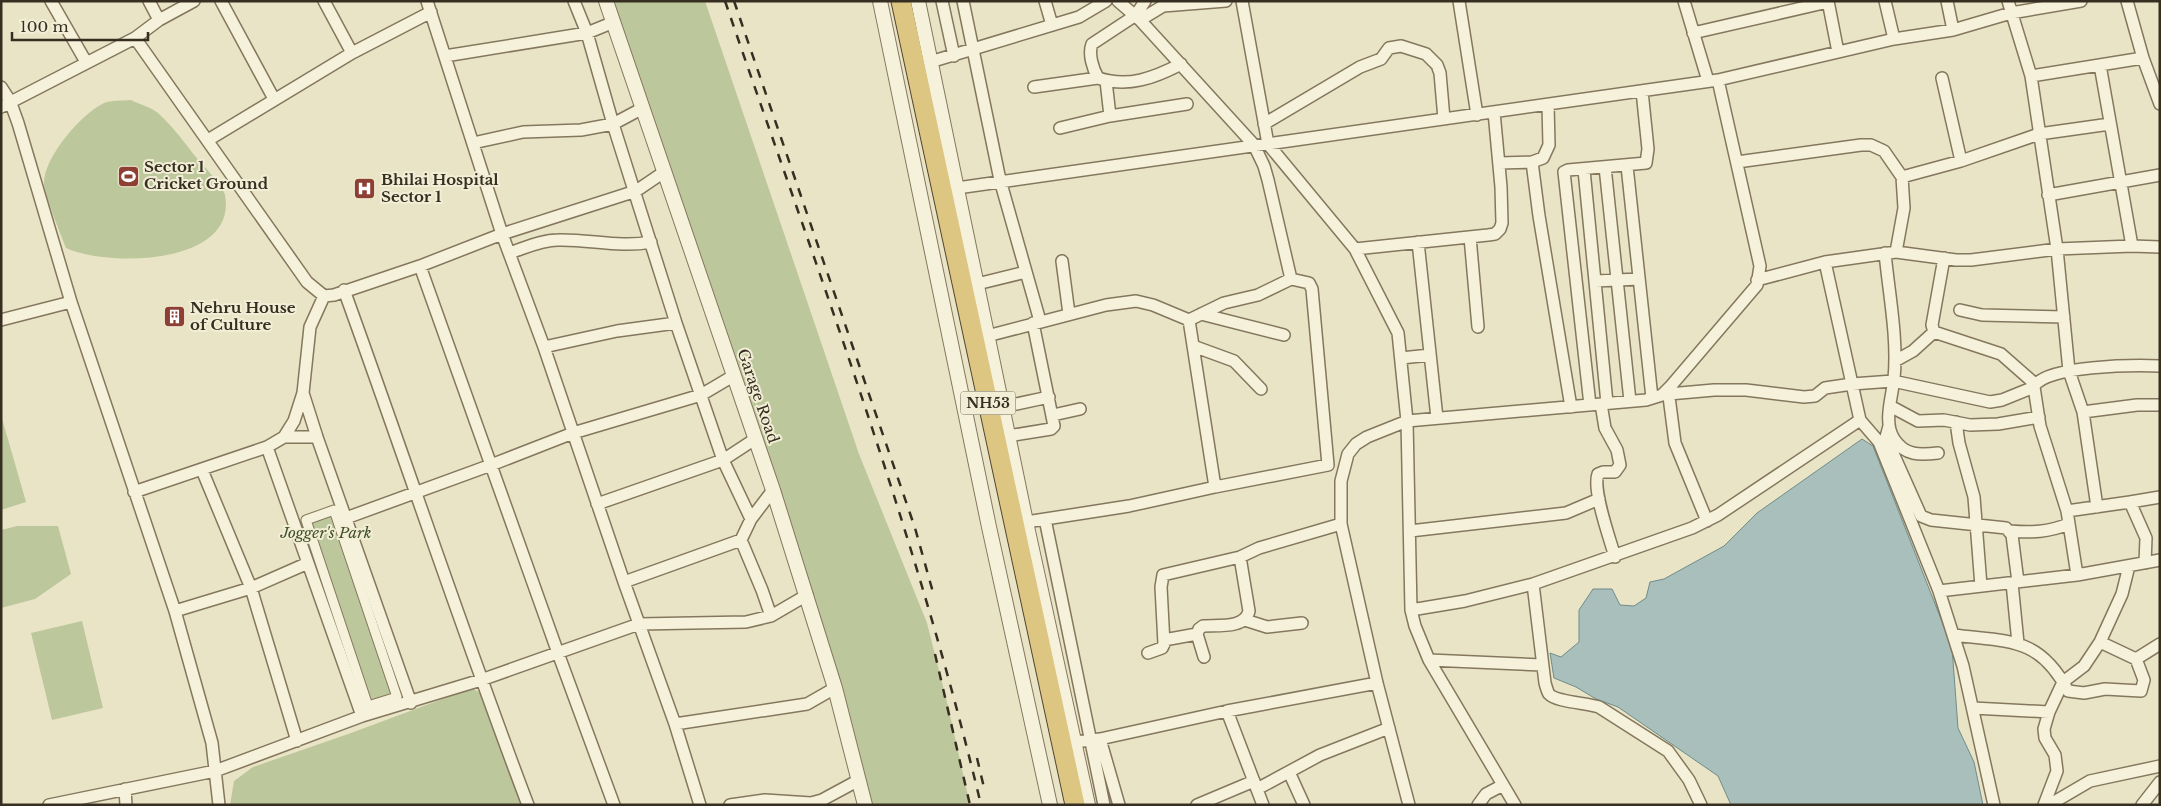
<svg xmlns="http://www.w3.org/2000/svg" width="2161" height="806" viewBox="0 0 2161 806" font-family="'Libre Baskerville',serif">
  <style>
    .green { fill: #bdc79c }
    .water { fill: #a8bfbb; stroke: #708c89 }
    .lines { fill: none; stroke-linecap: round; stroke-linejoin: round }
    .pedestrian-casing { stroke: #84775e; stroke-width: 11 }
    .minor-casing { stroke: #84775e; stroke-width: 14 }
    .tertiary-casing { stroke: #84775e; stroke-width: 16 }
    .trunk-casing { stroke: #534532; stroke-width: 21 }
    .pedestrian { stroke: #f6f1da; stroke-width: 9 }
    .minor { stroke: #f6f1da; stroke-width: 11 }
    .tertiary { stroke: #f6f1da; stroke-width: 14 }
    .trunk { stroke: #ddc582; stroke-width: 19 }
    .rail { stroke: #362e21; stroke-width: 2.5; stroke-dasharray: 9 9; stroke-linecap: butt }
    .labels { text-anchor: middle; stroke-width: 4; stroke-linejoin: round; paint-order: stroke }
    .shield { fill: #f2eed6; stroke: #6e6857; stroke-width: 1 }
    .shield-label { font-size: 14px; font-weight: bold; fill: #362e21 }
    .poi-label { font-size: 15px; font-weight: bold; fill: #362e21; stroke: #f2eed6; text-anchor: start }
    .street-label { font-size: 15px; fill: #362e21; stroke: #f2eed6 }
    .park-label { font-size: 15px; font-style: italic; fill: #425029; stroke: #f2eed6 }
  </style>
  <rect width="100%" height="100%" fill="#eae4c7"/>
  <path class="green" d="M606,1H705L859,454L927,623L948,706L970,805H865L835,688Z
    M131,100C139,104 148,106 155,111C165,117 187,145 195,156C202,164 223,186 225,195C238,266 107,267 66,248C61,235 44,194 44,183C44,157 81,114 104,103C111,100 123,101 131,100Z
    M1,415L26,502L1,510Z
    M338,506L404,698L367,711L300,520Z
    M17,526H58L71,574L35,599L1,608V530Z
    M82,621L103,708L52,720L31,633Z
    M472,688L486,696L524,805H230L234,781L253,767L351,733Z"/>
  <path class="water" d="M1862,439L1873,446L1952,647L1958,728L1974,762L1983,805H1731L1718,776L1618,707L1596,699L1576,687L1554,678L1550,653L1561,657L1579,642V610L1593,589H1612L1620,605L1634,606L1646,598L1650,582L1664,579L1724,546L1757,513Z"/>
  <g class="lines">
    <defs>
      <path id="pedestrian" d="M384,701L368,706L306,520L334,510L397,697L384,701L387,709"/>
      <path id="minor" d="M51,1L86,62
        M149,1L159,20
        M221,1L274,99
        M324,1L352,53
        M427,1L502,234L544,347L624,582L675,724L700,805
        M574,1L587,33L613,124L676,323L723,460L751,519
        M942,1L954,56
        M963,1L1000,180L1040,321
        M1045,1L1052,25
        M1145,1L1136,15L1092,44C1088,54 1093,69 1098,78C1128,88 1154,78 1181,64
        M1242,1L1268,144L1355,249L1398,333L1407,421L1411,610L1415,626L1429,660L1515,805
        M1459,1L1477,115
        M1684,1L1708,81
        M1828,1L1838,52
        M1885,1L1894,39
        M1947,1L1953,30
        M2008,1L2031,76L2057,249L2069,371L2083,412L2097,507
        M2127,1L2143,58L2160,104
        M1140,20L1163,6L1226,1
        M1693,33L1828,2
        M135,38L307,282L324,296L334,295L420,266L502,234L636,191L664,172
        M445,56L587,33L614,22
        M930,62L1079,17L1106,1
        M2100,65L2132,246
        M2031,76L2143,58
        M1942,78L1961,161
        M1106,81L1110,116
        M1,87L10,101L18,123L71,302L175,611L212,743L219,805
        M1034,87L1098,78
        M1548,105L1549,145L1543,158L1532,162L1539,216L1571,407
        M1,107L135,38L159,20L194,1
        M1264,124L1360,67L1381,59L1389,48L1401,46L1426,54L1437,65L1440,73L1444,119
        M1060,128L1110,116L1187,104
        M208,140L352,53L431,12
        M473,143L523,132L581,130L613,124L643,108
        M1737,162L1861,145H1871L1884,151L1902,177L1904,208L1896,252
        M1499,163L1532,162
        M1627,166L1652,398
        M1605,167L1630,401
        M1584,170L1607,403
        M1902,177L1961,161L2039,134L2110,124
        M950,189L1718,80L1894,39L1953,30L2011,13L2081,1
        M2048,195L2160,175
        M1470,237L1478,327
        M1418,242L1437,418
        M1355,249L1488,235L1495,234L1500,229L1502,223L1501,187L1494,112
        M509,253C525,248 541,240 558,240C589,239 620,248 651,242
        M1885,253C1889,295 1898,338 1894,379C1892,397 1883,423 1894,439C1905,456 1920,455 1938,453
        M1944,258L1932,325L1934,332L2001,354L2035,384
        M1062,261L1069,314
        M1825,262L1860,420
        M420,266L558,653L614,805
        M1757,280L1825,262L1896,252L1956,260H1971L2057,249L2132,246L2160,247
        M1595,281L1639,279
        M977,284L1026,272
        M344,290C406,461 463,634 528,805
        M1960,310L1982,315L2064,317
        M1201,314L1284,335
        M1,320L71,302
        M1189,320L1215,487
        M987,336L1106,305L1136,301L1153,305L1189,320L1224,303L1258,295L1291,279
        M1193,346L1234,361L1261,389
        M544,347L617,331L676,323
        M1401,358L1430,355
        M1895,361L1913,351L1934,332
        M1668,389L1675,443L1707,521
        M303,393L317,437L411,703
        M1669,394L1714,390H1746L1804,397L1815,396L1825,388L1852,384L1893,381L1990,402L2002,400L2034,387
        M1601,404L1605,428L1617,450L1620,465L1615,472H1603L1598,474C1592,490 1610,539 1615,557
        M1590,405L1564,172L1568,170L1646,163L1648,149L1642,91
        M1890,406L1918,421L1944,420L1970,425L1998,424L2039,417
        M1002,407L1049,397
        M2083,412L2137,405H2160
        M1053,415L1080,409
        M1956,422L1959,443L1974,497L1981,586
        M1889,426L1886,437L1888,442L1921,516L1931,520L2006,528L2012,535L2018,582
        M1008,436L1051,429L1054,426L1033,323
        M284,437H317
        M267,447L362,716
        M202,470L251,588L297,741
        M134,492L267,447L284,437L294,421L303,393L310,327L324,296
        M597,504L723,460L755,439
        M2067,511L2130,502
        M346,518L491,465L573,433L701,395L733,376
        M1045,519L1104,805
        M1026,522L1129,506L1215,487L1328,465L1312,289L1309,283L1291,279L1268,180L1264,166L1254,145L1140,20L1118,1
        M1410,531L1566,513L1599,499
        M2010,531C2032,533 2048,532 2069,524
        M741,540L762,590L771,616
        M2145,563L2146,538L2130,502L2160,497
        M2077,575L2067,511L2040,426L2034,387C2044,365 2137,365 2160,366
        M624,582L741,540L751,519L773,490
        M2012,583L2018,643
        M1533,584L1545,683C1546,686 1547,691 1549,694C1556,702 1588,703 1599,707L1668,751L1689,780L1701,805
        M1939,591L2077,575L2160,560
        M1411,610L1465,601L1533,584L1692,528L1718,515L1860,420L1879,442L1939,591L1963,666L1994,805
        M175,611L251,588L308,563
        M1245,620L1267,627L1302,623
        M1954,635C2008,642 2039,636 2068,691L2084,693L2105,689L2141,691L2144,680L2136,659L2100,642
        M1164,640L1197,634
        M1148,653L1162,648L1164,644L1161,587L1163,575L1240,557L1259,548L1341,524
        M1204,657L1197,634L1199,629L1203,626C1218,625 1245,629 1249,611L1240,557
        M2136,659L2160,644
        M1429,660L1542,665
        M1973,708L2049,712
        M1227,711L1263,805
        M675,724L807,704L835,688
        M1100,739L1119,805
        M1074,742L1100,739L1227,711L1377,683
        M1289,772L1304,805
        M125,789L126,805
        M1257,789L1320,755L1389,728
        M49,805L215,771L362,716L481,680L639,624L746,622L771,616L807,595
        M730,805L765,800L811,803L822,800L859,780
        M1197,805L1254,781
        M1409,805L1377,683L1341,524V481L1348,454L1356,444L1367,437L1407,421L1646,400L1662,395L1670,387L1757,285L1760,266L1718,80
        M1478,805L1486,794L1503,785
        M2044,805L2057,771L2055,755L2045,738L2044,729L2049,712L2063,682L2084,666L2100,642L2122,594L2129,566
        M2049,805L2090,781L2160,766
        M2142,805L2160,782"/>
      <path id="tertiary" d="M606,1L773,490L835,688L865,805
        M880,1L989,527L1050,805
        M918,1L1026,522L1088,805"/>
      <path id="trunk" d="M901,1L1075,805"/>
    </defs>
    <use href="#pedestrian" class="pedestrian-casing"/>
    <use href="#minor" class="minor-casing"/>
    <use href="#tertiary" class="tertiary-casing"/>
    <use href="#trunk" class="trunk-casing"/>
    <use href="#pedestrian" class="pedestrian"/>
    <use href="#minor" class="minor"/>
    <use href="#tertiary" class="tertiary"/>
    <use href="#trunk" class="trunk"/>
    <path class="rail" d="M725,1C816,267 916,531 981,805
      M734,1L915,528L934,596
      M935,654L970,805
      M977,758L985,792"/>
  </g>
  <defs>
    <symbol id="stadium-square" viewBox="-11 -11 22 22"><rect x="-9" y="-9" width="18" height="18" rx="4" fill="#8e3f34" stroke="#f2eed6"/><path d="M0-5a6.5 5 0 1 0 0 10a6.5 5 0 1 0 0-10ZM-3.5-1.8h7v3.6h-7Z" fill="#fff"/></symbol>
    <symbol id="hospital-square" viewBox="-11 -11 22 22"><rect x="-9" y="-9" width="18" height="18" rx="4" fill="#8e3f34" stroke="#f2eed6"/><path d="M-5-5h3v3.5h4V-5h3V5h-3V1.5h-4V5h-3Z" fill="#fff"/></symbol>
    <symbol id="building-square" viewBox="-11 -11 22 22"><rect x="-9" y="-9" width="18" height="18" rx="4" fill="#8e3f34" stroke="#f2eed6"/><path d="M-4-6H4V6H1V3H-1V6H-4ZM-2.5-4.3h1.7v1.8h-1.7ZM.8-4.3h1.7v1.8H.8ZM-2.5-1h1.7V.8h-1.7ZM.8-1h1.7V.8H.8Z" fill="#fff"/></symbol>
  </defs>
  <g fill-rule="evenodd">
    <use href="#stadium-square" x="116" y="164" width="25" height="25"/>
    <use href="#hospital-square" x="352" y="176" width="25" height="25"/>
    <use href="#building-square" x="162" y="304" width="25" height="25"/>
  </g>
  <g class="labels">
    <rect class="shield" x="960.5" y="391.5" width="55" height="23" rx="4"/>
    <g class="shield-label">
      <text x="988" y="408">NH53</text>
    </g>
    <g class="poi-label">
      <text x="144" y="172">Sector 1<tspan x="144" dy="17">Cricket Ground</tspan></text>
      <text x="381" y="185">Bhilai Hospital<tspan x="381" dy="17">Sector 1</tspan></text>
      <text x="190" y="313">Nehru House<tspan x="190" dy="17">of Culture</tspan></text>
    </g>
    <g class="street-label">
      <text transform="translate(758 396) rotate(71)" y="5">Garage Road</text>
    </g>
    <g class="park-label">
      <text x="326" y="538">Jogger's Park</text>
    </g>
  </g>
  <rect width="2161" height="806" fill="none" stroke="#362e21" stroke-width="5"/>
  <path d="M12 32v8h136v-8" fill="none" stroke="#362e21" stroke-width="2.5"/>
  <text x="20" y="32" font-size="15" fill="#362e21" stroke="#f2eed6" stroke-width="4" paint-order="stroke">100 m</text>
</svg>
